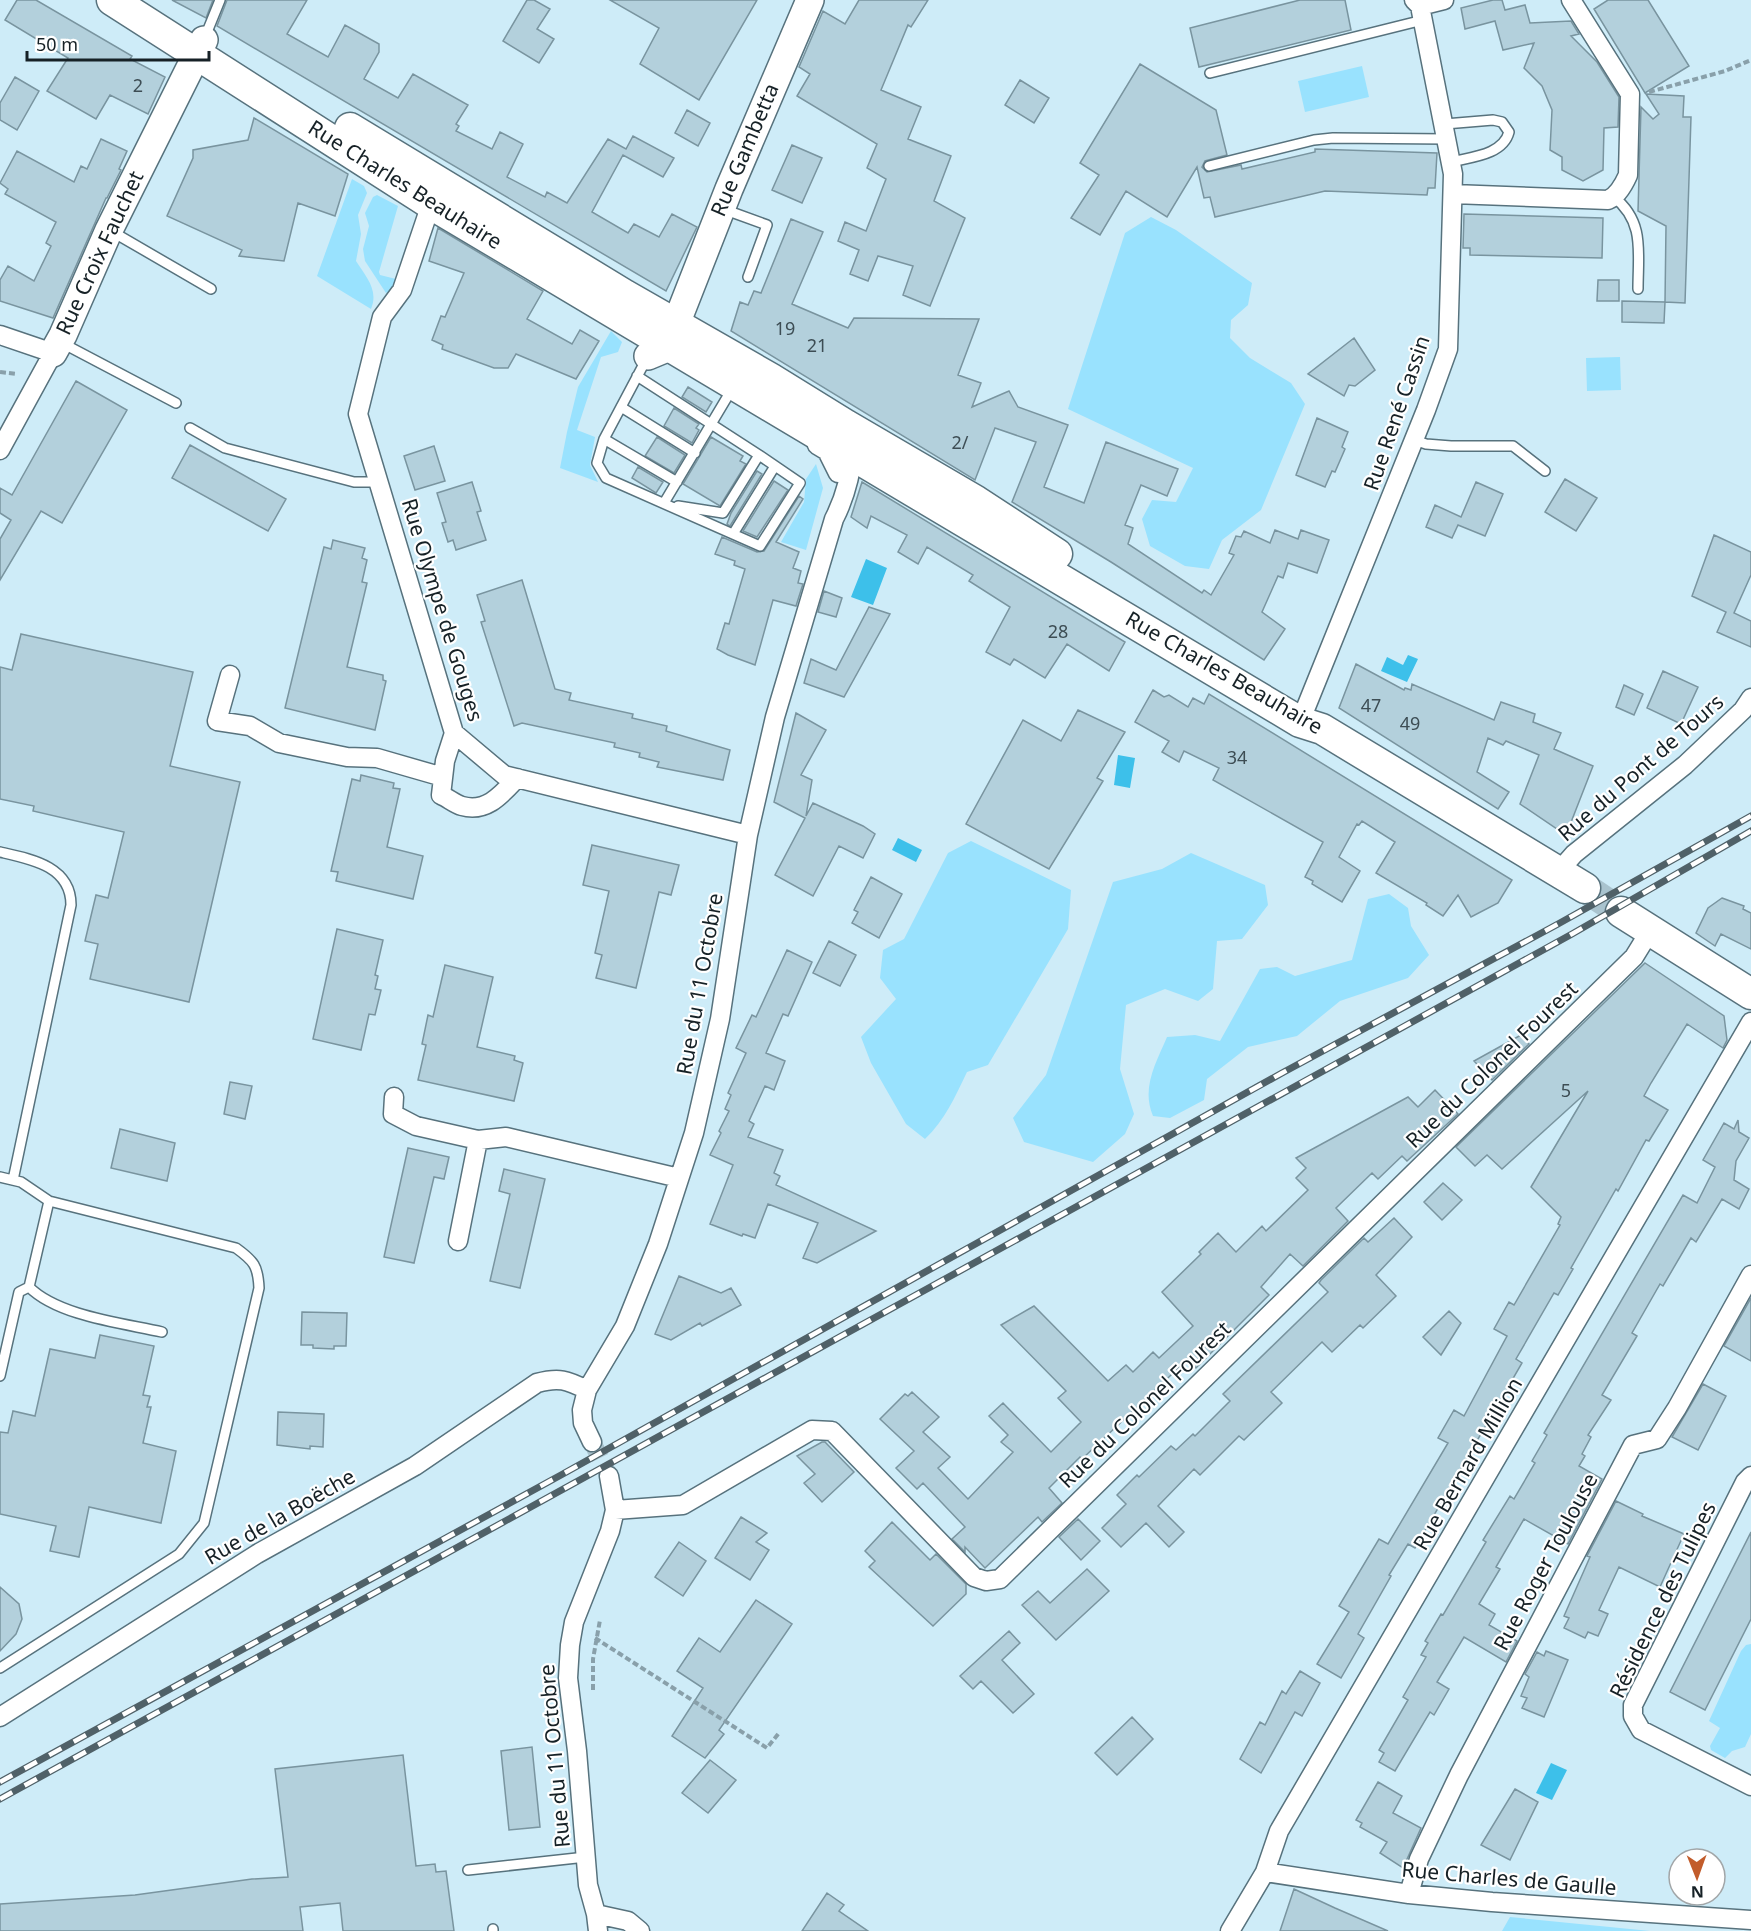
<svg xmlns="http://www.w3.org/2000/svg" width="1751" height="1931" viewBox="0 0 1751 1931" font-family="'Noto Sans',sans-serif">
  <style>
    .green { fill: #99e2fe }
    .water { fill: #3dc0ea }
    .building { fill: #b3d0dc; stroke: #79949f; stroke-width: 1.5 }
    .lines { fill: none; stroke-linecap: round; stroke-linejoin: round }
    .street-tunnel { stroke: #a9c3ce; stroke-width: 18; stroke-dasharray: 18 9; stroke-linecap: butt }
    .primary-tunnel { stroke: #a9c3ce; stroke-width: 30; stroke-dasharray: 30 15; stroke-linecap: butt }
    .lane-casing { stroke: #57727d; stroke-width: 12 }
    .street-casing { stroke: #57727d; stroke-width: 21 }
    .secondary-casing { stroke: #57727d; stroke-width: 30 }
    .primary-casing { stroke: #57727d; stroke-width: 33 }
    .path { stroke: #89a0aa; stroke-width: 4; stroke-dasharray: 6 3; stroke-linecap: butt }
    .lane { stroke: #fff; stroke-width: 9 }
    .street { stroke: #fff; stroke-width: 18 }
    .secondary { stroke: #fff; stroke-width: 27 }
    .primary { stroke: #fff; stroke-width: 30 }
    .rail-casing { stroke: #506168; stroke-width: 7 }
    .rail { stroke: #fff; stroke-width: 4.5; stroke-dasharray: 14; stroke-linecap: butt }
    .labels { text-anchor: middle; stroke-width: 4.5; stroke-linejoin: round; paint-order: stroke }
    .number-label { font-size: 18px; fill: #3d4d54 }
    .street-label { font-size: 21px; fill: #162126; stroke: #fff }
  </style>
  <rect width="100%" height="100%" fill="#ceecf8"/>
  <path class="green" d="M1362,66L1369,97L1305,112L1298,81Z
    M352,179L364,186L367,193L358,215L361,234L356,261C366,277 379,290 371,309L317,276Z
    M377,195L398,206L379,272L380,275L396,279L397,284L395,288L386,293L365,261L363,249L369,226L365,213L373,197Z
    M1151,217L1176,230L1252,283L1248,305L1231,320L1230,338L1250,358L1291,383L1305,404L1261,510L1222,540L1209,569L1185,566L1150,546L1142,519L1152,500L1176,502L1193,468L1068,409L1125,233Z
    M611,331L622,342L618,352L601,357L577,430L595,437L590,465L598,482L560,468L567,432L578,387Z
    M1620,357L1621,390L1587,391L1586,358Z
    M816,464L823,488L806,550L781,542L804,502L806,479Z
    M971,841L1071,890L1068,929L988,1065L967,1072C955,1097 945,1120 925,1139L906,1124L871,1063L861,1037L896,999L880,978L883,950L904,939L948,853Z
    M1191,853L1265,885L1268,905L1242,939L1217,941L1213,989L1198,1001L1165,989L1126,1005L1120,1069L1134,1114L1125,1134L1093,1162L1024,1142L1013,1118L1046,1075L1113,882L1162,869Z
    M1389,894L1408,908L1411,926L1429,955L1408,978L1340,1001L1297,1036L1248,1047L1207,1079L1204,1100L1170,1118L1153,1116C1141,1088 1156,1063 1167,1037L1195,1035L1220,1041L1260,969L1277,967L1295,976L1352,960L1368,899Z
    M1751,1644V1734L1745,1747L1732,1751L1725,1758L1711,1750L1710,1746L1720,1728L1709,1721L1741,1651L1746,1645Z
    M1510,1917L1650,1931H1502Z"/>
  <path class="water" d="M866,559L887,568L873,605L851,597Z
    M1408,655L1418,659L1407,682L1381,671L1387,657L1403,665Z
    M1118,755L1135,758L1130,788L1114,785Z
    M898,838L922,850L916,862L892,850Z
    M1551,1763L1567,1770L1552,1800L1536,1793Z"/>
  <path class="building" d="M17,0H36L132,56L130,59L165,77L148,114L110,95L96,119L47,91L68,58L5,20Z
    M172,0H213L206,18Z
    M227,0H307L287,34L328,57L345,25L379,44V52L364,79L398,98L413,74L468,105L456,124L459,126L456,131L492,149L500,132L523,144L507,177L545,197L547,192L567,203L608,139L626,149L633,136L674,158L663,177L623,155L592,212L628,233L634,224L659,237L672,214L697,227L666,291L217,26Z
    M527,0H534L550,9L537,29L554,39L539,63L503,41Z
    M610,0H757L699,100L640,64L659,28Z
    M859,0H928L911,27L908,25L881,90L921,107L908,139L951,156L934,201L965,218L930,306L903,295L913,266L878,256L868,281L850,274L859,250L838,241L845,222L866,231L886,179L867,168L877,144L797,96L810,74L799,67L823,11L845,24Z
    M1300,0H1345L1351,30L1199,67L1190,28Z
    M1493,0H1502L1505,10L1525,5L1530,23L1571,21L1579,34L1571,36L1597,62L1619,97L1618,127L1604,128L1603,170L1583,181L1562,170V157L1550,150L1552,110L1542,86L1524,68L1534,43L1503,50L1495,21L1465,29L1461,8Z
    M1608,0H1648L1689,66L1645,93L1594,9Z
    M1140,64L1216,110L1227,155L1205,161L1202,167L1207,172L1241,165L1242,169L1315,152V149L1437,153L1435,188H1428L1427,195L1325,191L1215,217L1210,197L1204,198L1197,167L1167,217L1126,191L1100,235L1071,218L1099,175L1080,163Z
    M15,77L39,91L17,130L0,120V103Z
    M1020,80L1049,98L1034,123L1005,105Z
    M1646,94L1684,96L1683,117H1691L1685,303L1665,302L1666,226L1638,211L1641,107L1653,119L1659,114Z
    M687,110L710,123L698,146L675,133Z
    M254,118L348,174L335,216L298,203L284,261L239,256L242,250L167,216L193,158V150L248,140Z
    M101,139L127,151L119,169L121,170L107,198H106L53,318L0,301V280L8,266L34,281L51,246L46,243L56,222L5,194L8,189L0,183L17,151L74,182L81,166L87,169Z
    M792,145L822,158L802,203L772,190Z
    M1464,214L1603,218L1602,258L1470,255V248H1463Z
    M791,219L823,232L792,304L848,328L854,318L979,319L958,375L981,383L972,407L1009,391L1018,407L1068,425L1044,487L1084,503L1106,442L1178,469L1167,496L1141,485L1125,525L1133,528L1128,544L1202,593L1204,590L1211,595L1234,555L1229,553L1236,536L1241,537L1244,531L1270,543L1275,530L1298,539L1301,530L1329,540L1317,573L1288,563L1283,578L1278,576L1262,612L1285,629L1264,660L1111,562L1012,502L1036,442L995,428L975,480L731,331L740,302L748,305L754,291L761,293Z
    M438,228L543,291L527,319L572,344L580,330L599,341L576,379L516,354L508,368H494L442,349L443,345L432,340L441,316L445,317L464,273L429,261Z
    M1598,280H1619V301H1597Z
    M1622,301L1665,302L1664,323L1622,322Z
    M1354,338L1375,370L1355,386L1349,385L1344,396L1308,374Z
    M76,381L127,410L62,523L41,511L0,580V539L11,520L0,513V488L12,495Z
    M688,387L712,402L706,412L682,397Z
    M674,408L699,424L696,428L699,430L692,443L664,426Z
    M1317,418L1348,432L1342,447L1345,449L1335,472L1332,471L1325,487L1296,475Z
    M657,437L685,455L674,473L645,456Z
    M711,437L743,456L740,461L746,464L720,506L683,484Z
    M190,445L286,499L268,531L172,478Z
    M434,446L445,481L415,490L404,456Z
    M638,467L663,482L656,493L632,478Z
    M757,471L762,474L730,526L727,524L731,513Z
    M1565,479L1597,498L1576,531L1545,512Z
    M774,481L788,490L757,537L743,531Z
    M472,482L481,511L477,512L486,540L456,550L453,540L448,542L442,523L446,522L437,493Z
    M862,482L1125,642L1109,671L1067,644L1045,678L1014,659L1010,665L986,652L1010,607L969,581L973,575L927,547L918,564L898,552L907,535L871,516L867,528L851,517Z
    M1476,482L1503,494L1485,536L1458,525L1452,538L1426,527L1435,505L1461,517Z
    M799,496L803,499L776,542L799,552L793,568L801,571L798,583L803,584L796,606L773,600L755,665L728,655L717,649L725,623L729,624L745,569L734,565L735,561L715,554L722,537L757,552L764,551Z
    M1714,535L1751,552V575L1734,613L1751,621V647L1717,632L1726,612L1692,596Z
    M333,540L365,548L362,558L367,560L362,582L367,583L347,667L383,675V680L386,681L375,730L285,708L324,547L331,549Z
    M522,580L555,689L571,693L569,700L633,714L632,718L667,726L666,731L730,750L723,780L657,767L659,762L639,757L640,753L614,747L615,743L522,723L514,726L481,622L485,621L477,595Z
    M824,591L842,598L836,617L818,612Z
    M869,607L890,614L844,697L804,683L811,659L836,670Z
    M21,634L193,672L170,766L240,782L189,1002L90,979L98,944L85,941L96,895L108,898L124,832L33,811L34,806L0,799V667L12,670Z
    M1356,664L1404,690L1405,688L1411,690L1412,684L1494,720L1501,702L1535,714L1533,722L1561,733L1554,749L1593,766L1566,835L1520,804L1539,755L1506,741L1503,745L1488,738L1477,772L1509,792L1498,809L1339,708Z
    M1663,671L1698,687L1681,724L1647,708Z
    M1624,685L1643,694L1634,715L1616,707Z
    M1153,690L1164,697L1169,695L1188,707L1193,698L1204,704L1209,694L1512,880L1498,903L1471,917L1458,895L1443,916L1426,905L1427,903L1376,873L1395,842L1362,821L1359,825L1357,824L1339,857L1360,871L1342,902L1312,884L1313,881L1305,877L1323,842L1213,780L1219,768L1184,751L1179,762L1162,752L1169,741L1135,722Z
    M1078,710L1125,732L1097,778L1103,781L1049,869L966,824L1023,720L1061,741Z
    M796,713L826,730L801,775L812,780L806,816L813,803L863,826L875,834L863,858L839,846L813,896L775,875L805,818L774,802Z
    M361,775L394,783L393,788L400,789L387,847L423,856L413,899L336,881L338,872L331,871L352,779L360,781Z
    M592,845L679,865L671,895L659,892L636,988L596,978L602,955L595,953L609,891L583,885Z
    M871,877L902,894L879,938L852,923L858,912L854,910Z
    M1722,898L1744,906L1743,909L1751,913V949L1721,934L1715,946L1696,933L1708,908Z
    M337,929L383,940L375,975L378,976L375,989L381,990L375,1015L369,1014L361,1050L313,1039Z
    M829,941L856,955L840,986L813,973Z
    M787,950L812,962L788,1016L783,1014L766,1053L785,1061L774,1090L765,1086L749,1121L754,1124L748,1137L783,1150L774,1173L780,1176L776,1185L876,1231L817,1263L803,1258L818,1223L768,1204L755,1238L743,1234L742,1236L710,1224L733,1165L710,1155L721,1133L719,1131L729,1111L725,1109L731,1095L728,1093L746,1053L736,1048L752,1015L756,1017Z
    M1645,963L1724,1016L1727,1040L1723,1048L1687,1024L1651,1083L1644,1096L1668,1110L1649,1141L1646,1140L1618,1191L1616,1189L1571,1268L1573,1269L1558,1295L1554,1293L1516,1359L1522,1363L1415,1548L1408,1544L1389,1575L1391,1576L1358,1634L1364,1638L1341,1678L1317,1664L1349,1612L1339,1606L1379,1539L1388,1544L1448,1443L1438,1438L1454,1410L1464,1416L1507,1336L1494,1329L1509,1302L1514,1305L1560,1225L1558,1224L1561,1217L1531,1187L1588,1091L1502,1169L1487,1155L1475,1166L1456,1147Z
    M445,965L493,977L477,1047L515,1056L514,1060L523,1063L514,1101L418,1080L426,1045L422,1044L428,1015L433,1017Z
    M1521,1035L1529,1044L1492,1080L1474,1061Z
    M230,1082L252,1086L245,1119L224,1114Z
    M1435,1090L1458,1114L1407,1161L1402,1156L1378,1179L1372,1173L1336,1208L1348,1221L1303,1266L1290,1254L1261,1287L1269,1295L1196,1368L1188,1359L1082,1459L1080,1457L1049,1488L1062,1503L1042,1522L1038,1517L985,1568L965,1547V1552L952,1539L965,1527L923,1483L917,1489L896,1468L914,1451L880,1419L905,1394L908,1396L912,1392L939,1417L923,1432L950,1457L938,1468L968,1499L1013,1452L1001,1442L1008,1435L989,1416L1003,1403L1051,1452L1081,1422L1058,1398L1066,1391L1001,1325L1034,1306L1108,1381L1126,1365L1133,1372L1153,1352L1159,1358L1193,1326L1162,1292L1201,1254L1199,1252L1218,1233L1236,1252L1262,1226L1266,1231L1308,1190L1296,1178L1306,1168L1296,1158L1408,1097L1418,1107Z
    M1738,1120L1739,1132L1749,1138L1736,1161L1734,1180L1749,1189L1739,1209L1722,1199L1696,1242L1691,1238L1663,1286L1660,1284L1632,1333L1637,1336L1602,1395L1611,1400L1588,1435L1591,1437L1582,1454L1585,1456L1579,1466L1602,1479L1568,1544L1524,1519L1496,1567L1500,1569L1479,1604L1495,1614L1489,1625L1517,1641L1506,1662L1464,1637L1437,1682L1449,1689L1434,1715L1430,1712L1395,1771L1379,1762L1384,1753L1379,1750L1408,1700L1403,1697L1426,1657L1421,1655L1428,1643L1425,1641L1441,1614L1443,1615L1486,1542L1483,1540L1510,1496L1514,1499L1535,1463L1532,1461L1547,1435L1544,1433L1683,1195L1697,1203L1715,1167L1703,1160L1724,1123L1734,1129Z
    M120,1129L175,1143L167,1181L111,1168Z
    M408,1148L449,1157L444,1179L434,1177L414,1263L384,1257Z
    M504,1169L545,1179L520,1288L490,1281L510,1194L499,1191Z
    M1443,1183L1462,1200L1442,1220L1424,1202Z
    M1394,1218L1412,1237L1376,1275L1396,1296L1363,1328L1360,1325L1332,1352L1322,1342L1271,1392L1282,1403L1244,1440L1239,1436L1200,1475L1194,1469L1158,1506L1184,1532L1169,1547L1146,1523L1121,1547L1102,1528L1126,1504L1117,1495L1137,1475L1139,1477L1171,1446L1176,1450L1193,1434L1195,1436L1230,1401L1223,1394L1328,1292L1319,1283L1321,1280L1364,1238L1368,1242Z
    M679,1276L721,1293L731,1288L741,1305L702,1326L700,1323L671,1340L655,1334Z
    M1751,1298V1361L1724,1346Z
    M1449,1311L1461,1323L1441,1355L1423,1337Z
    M302,1312L347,1313L346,1346H334V1349L313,1348V1345H301Z
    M100,1335L154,1346L143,1395L150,1396L147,1407H151L143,1443L176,1451L161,1523L89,1507L79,1557L50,1551L56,1526L0,1514V1432L8,1433L13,1411L35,1416L50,1349L95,1358Z
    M1703,1384L1726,1396L1698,1450L1672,1437Z
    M278,1412L324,1414L323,1447L310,1446V1449L277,1445Z
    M822,1442H825L854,1472L822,1502L804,1483L815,1474L797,1456Z
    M1616,1501L1643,1514L1642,1516L1684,1534L1660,1587L1619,1567L1599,1610L1608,1614L1598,1636L1588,1632L1585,1638L1564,1628L1569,1618L1564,1616L1590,1557L1587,1556Z
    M741,1517L767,1533L756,1542L769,1550L750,1580L715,1558Z
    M1078,1519L1100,1541L1081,1560L1059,1537Z
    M892,1522L930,1560L936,1554L966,1584V1594L933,1626L869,1567L875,1561L865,1551Z
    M1751,1532V1619L1705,1710L1670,1692Z
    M679,1542L706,1561L683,1596L655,1577Z
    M1087,1569L1109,1591L1056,1640L1022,1605L1038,1591L1050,1603Z
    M0,1587L19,1604L22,1619L16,1634L0,1651Z
    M756,1600L792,1624L719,1730L724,1734L705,1758L672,1736L703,1688L677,1671L699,1638L720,1652Z
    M1009,1631L1020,1643L1002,1660L1034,1694L1013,1713L981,1681L973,1689L960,1676Z
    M1546,1651L1568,1660L1544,1717L1522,1708L1527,1698L1521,1696L1529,1677L1525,1674L1537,1652L1544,1656Z
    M1300,1671L1320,1683L1302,1716L1295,1712L1261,1773L1240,1759L1260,1722L1265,1725L1282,1691L1286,1694Z
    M1132,1717L1153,1739L1117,1775L1095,1753Z
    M532,1747L540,1827L509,1830L501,1751Z
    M403,1755L416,1866L435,1864L436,1872L446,1871L454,1931H343L340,1903L300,1907L303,1931H0V1904L135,1895L252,1879L288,1877L275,1769Z
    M710,1760L736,1780L708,1813L682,1793Z
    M1378,1782L1402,1796L1393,1813L1421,1828L1403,1868L1380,1853L1387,1842L1360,1827L1362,1823L1356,1820Z
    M1515,1789L1538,1802L1510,1860L1481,1845Z
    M1294,1889L1335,1908L1388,1931H1280Z
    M827,1893L844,1905L839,1911L868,1931H802Z"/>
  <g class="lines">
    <path class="street-tunnel" d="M592,1442L609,1476"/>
    <path class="primary-tunnel" d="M1585,888L1621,912"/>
    <defs>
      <path id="lane" d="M205,37L220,0
        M1210,73L1423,20
        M1445,124L1493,120L1502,122L1509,132C1503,155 1471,157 1451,162
        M1209,166L1314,140L1333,138L1447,139
        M1614,197C1645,222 1638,252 1638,289
        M723,209L767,225L748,277
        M111,231L211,289
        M62,343L176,403
        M647,358L604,439L597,463L606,478L760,546L800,483L759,455
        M637,376L759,455L723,513L678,506
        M621,407L695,453
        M190,428L225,448L354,482H379
        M604,439L677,482
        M1414,440L1426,444L1451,446H1513L1545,471
        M664,503L732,389
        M733,534L775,466
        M0,852C31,859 71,866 71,905L13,1180
        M0,1177L21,1182L49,1201L236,1248C254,1261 258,1266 259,1288L204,1523L179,1554L0,1668
        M49,1201L29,1287C58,1316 122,1323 162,1332
        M0,1376L19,1292L29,1287
        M468,1870L586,1857
        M493,1929V1931"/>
      <path id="street" d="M1420,6L1444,0
        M1453,194L1608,200C1617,196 1624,184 1628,175L1630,94L1571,0
        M431,204L402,290L382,317L358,414L454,733L504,775L748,835
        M0,335L53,353L0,450
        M817,445L827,451L838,473
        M230,675L217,721L250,726L279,743L347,757L377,758L443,777
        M1300,722L1426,410L1448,349L1453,174L1420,6L1414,0
        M454,733L445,761L441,795C448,798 455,804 462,806C487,813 502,794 517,778
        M1559,871L1574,854L1685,765L1743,710L1751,698
        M394,1097L393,1114L416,1126L478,1140L506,1137L679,1178
        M458,1241L478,1140
        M592,1442L583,1423L582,1410L587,1390L625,1326L658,1244L694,1133L720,1019L748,835L775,717L834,519C846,496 851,474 854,448
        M1751,1476L1745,1482L1633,1705V1716L1641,1730L1751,1786
        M615,1510L683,1505L812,1430L832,1431L974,1577L986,1581L1000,1579L1634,957L1650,931
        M0,1717L257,1554L415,1466L537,1383C559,1377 567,1380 587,1390
        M1265,1872L1409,1894L1492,1902L1751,1920
        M1409,1894L1419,1859L1459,1775L1633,1445L1657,1439L1677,1408L1751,1275
        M596,1914L628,1921L640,1931
        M598,1931L596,1914L588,1885L577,1751L568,1678L570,1645L574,1622L610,1531L615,1510L609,1476
        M1230,1931L1265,1872L1279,1831L1751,1022"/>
      <path id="secondary" d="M656,326L676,324L729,189L810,0
        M53,353L63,335L109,230L204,40
        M648,356L684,341L687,343"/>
      <path id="primary" d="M112,0L431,204L1300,722L1322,729L1585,888
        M350,128L625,295L770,378L846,425L976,501L1057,554
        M1621,912L1751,994"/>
    </defs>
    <use href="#lane" class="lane-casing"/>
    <use href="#street" class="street-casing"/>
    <use href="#secondary" class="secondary-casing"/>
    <use href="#primary" class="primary-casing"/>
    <path class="path" d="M1649,92L1725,71L1751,60
      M0,372L17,374
      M595,1638L767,1748L779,1733
      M593,1690V1659L600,1620"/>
    <use href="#lane" class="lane"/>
    <use href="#street" class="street"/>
    <use href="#secondary" class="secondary"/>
    <use href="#primary" class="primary"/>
    <defs>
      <path id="rail" d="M0,1782L561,1475L1282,1073L1558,924L1751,816
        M0,1799L1572,934L1751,831"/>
    </defs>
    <use href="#rail" class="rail-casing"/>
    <use href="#rail" class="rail"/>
  </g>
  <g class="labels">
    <g class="number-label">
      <text x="138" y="92">2</text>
      <text x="785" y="335">19</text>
      <text x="817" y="352">21</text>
      <text x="960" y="449">2/</text>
      <text x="1058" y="638">28</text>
      <text x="1371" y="712">47</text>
      <text x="1410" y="730">49</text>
      <text x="1237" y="764">34</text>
      <text x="1566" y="1097">5</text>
    </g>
    <g class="street-label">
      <text transform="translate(745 150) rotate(-67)" y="7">Rue Gambetta</text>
      <text transform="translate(405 185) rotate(32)" y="7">Rue Charles Beauhaire</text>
      <text transform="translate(100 253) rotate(-65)" y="7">Rue Croix Fauchet</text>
      <text transform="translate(1397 413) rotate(-71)" y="7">Rue René Cassin</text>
      <text transform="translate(442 610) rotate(73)" y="7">Rue Olympe de Gouges</text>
      <text transform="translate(1224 673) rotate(30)" y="7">Rue Charles Beauhaire</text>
      <text transform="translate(1641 768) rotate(-41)" y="7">Rue du Pont de Tours</text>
      <text transform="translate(700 984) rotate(-80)" y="7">Rue du 11 Octobre</text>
      <text transform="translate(1492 1065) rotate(-44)" y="7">Rue du Colonel Fourest</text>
      <text transform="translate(1145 1405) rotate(-44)" y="7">Rue du Colonel Fourest</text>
      <text transform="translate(1468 1464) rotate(-60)" y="7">Rue Bernard Million</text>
      <text transform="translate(280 1517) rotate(-30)" y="7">Rue de la Boëche</text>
      <text transform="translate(1546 1562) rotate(-62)" y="7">Rue Roger Toulouse</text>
      <text transform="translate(1663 1600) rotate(-64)" y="7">Résidence des Tulipes</text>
      <text transform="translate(555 1756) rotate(-95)" y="7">Rue du 11 Octobre</text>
      <text transform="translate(1509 1879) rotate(5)" y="7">Rue Charles de Gaulle</text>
    </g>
  </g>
  <g transform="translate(1697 1877) rotate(179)"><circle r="28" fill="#ffffff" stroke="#a2a6a8" stroke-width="1.5"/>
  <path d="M0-4.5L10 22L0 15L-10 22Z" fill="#c25c2b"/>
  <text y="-9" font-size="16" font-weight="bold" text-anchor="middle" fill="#162126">N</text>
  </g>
  <path d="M27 51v9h182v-9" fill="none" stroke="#162126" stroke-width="3"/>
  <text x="36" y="51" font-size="18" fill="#162126" stroke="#ffffff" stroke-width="4.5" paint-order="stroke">50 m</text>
</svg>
